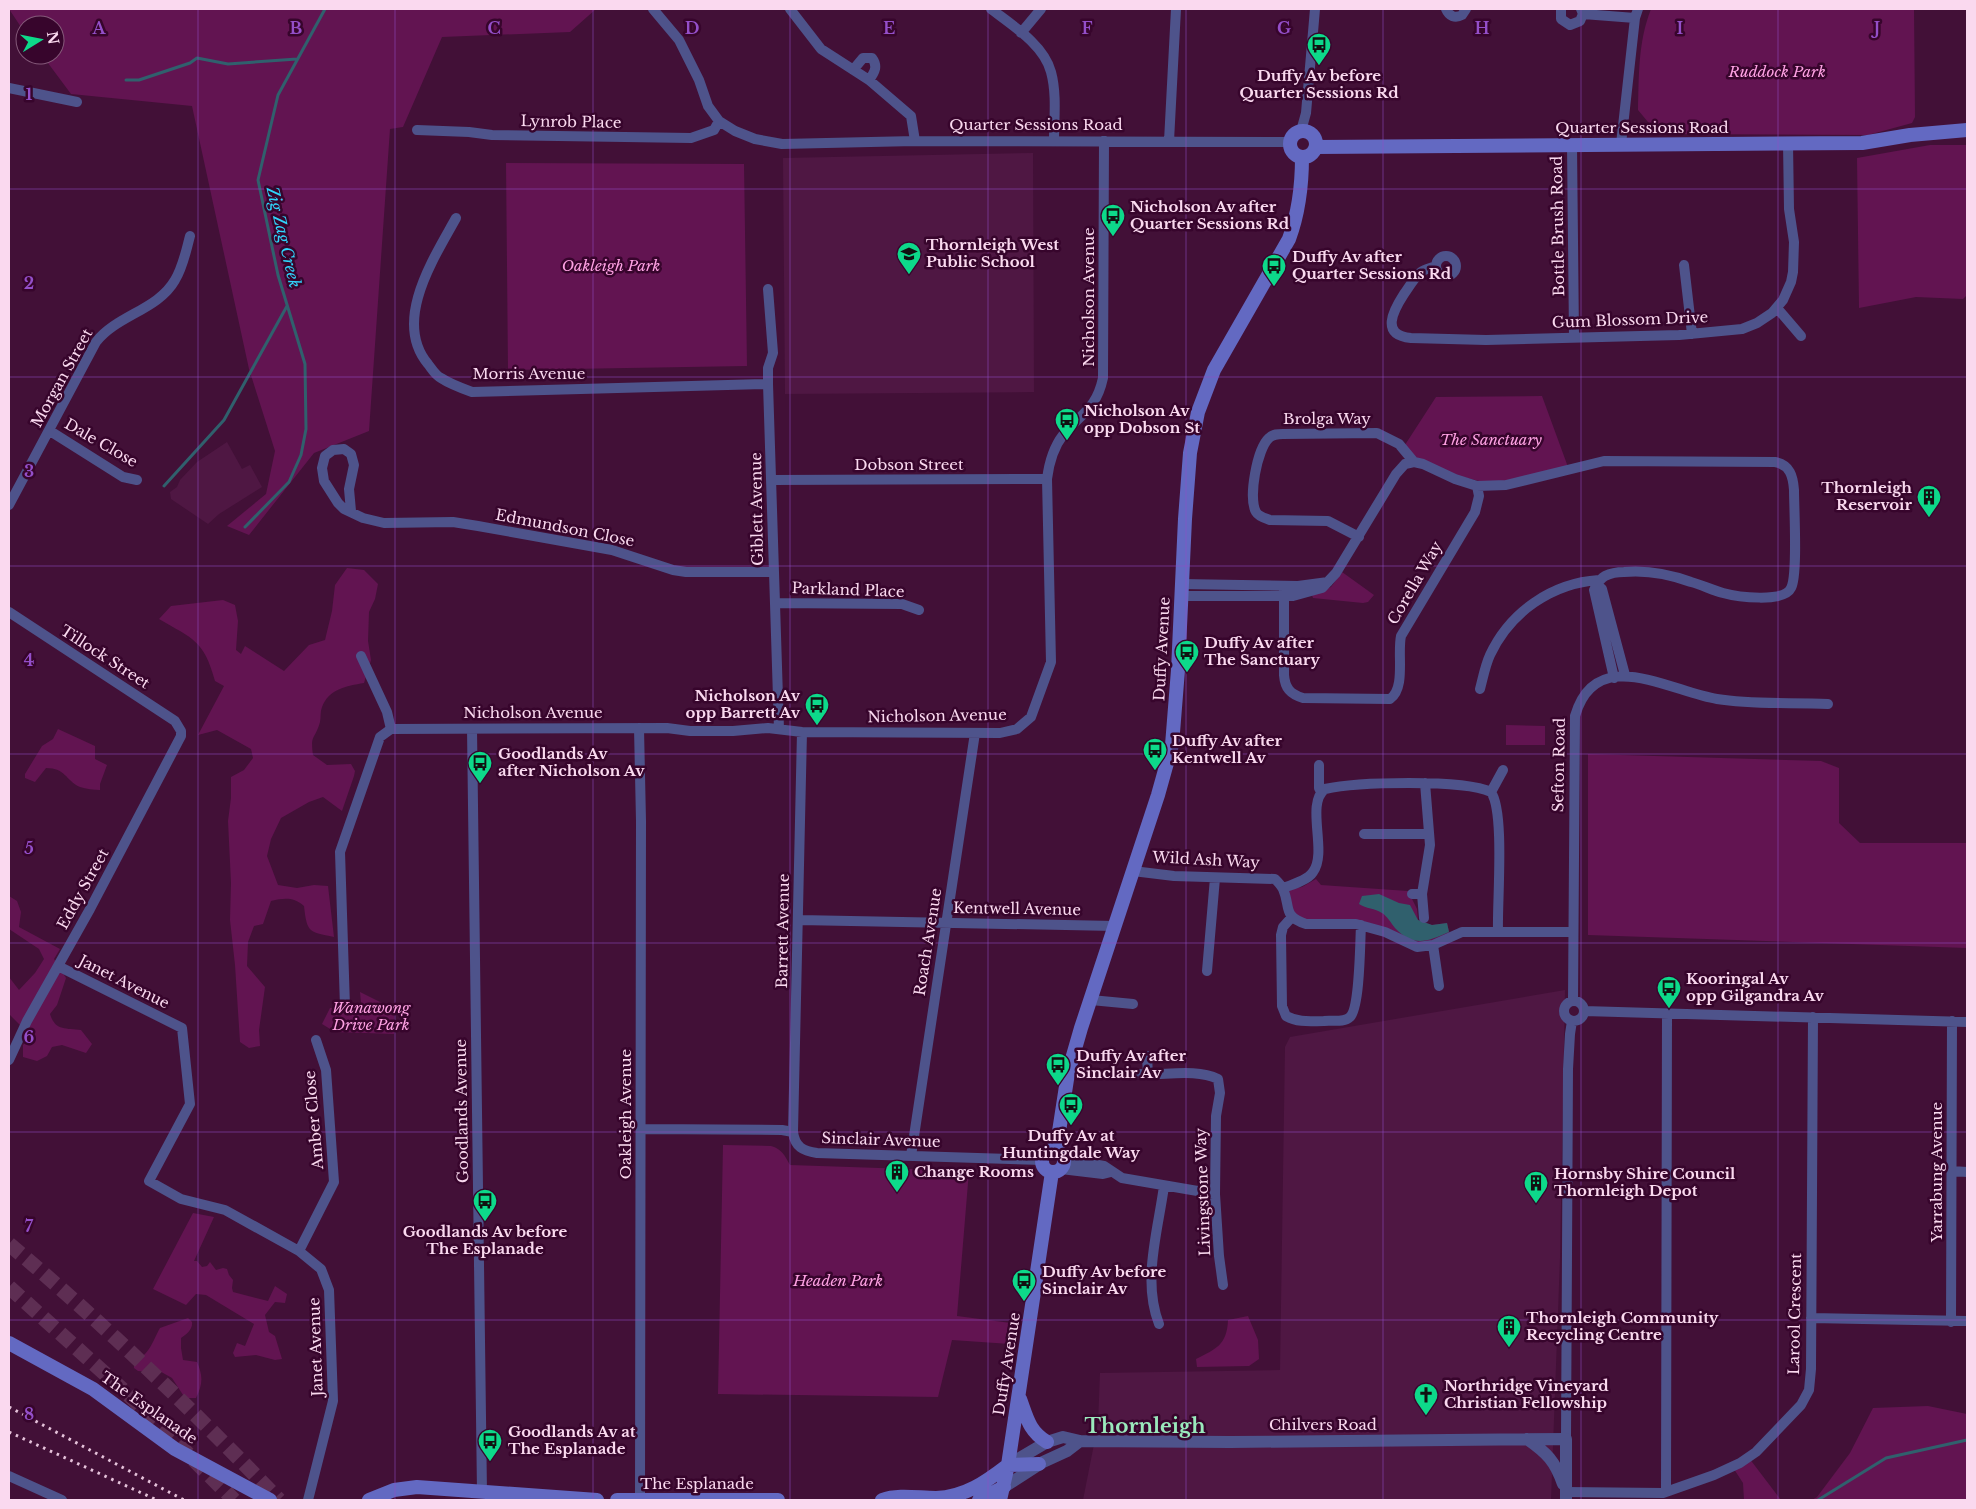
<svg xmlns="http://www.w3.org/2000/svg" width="1976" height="1509" viewBox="0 0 1976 1509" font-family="'Libre Baskerville',serif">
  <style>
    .built { fill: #4f1743 }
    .green { fill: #621451 }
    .water { fill: #30606d }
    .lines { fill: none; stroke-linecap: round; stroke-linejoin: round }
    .stream { stroke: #30606d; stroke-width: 3 }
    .motorway-tunnel { stroke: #5e2e53; stroke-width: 15; stroke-dasharray: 15 8; stroke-linecap: butt }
    .minor { stroke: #4e538b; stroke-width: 10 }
    .tertiary { stroke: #4e538b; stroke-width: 12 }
    .secondary { stroke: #6369c2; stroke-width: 14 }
    .rail { stroke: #e5c2da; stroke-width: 3; stroke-dasharray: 2.5 5; stroke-linecap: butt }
    .grid { fill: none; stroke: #944fc9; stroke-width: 1; stroke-opacity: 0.55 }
    .labels { text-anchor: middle; stroke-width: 5; stroke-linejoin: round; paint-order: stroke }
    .park-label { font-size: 15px; font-style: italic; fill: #fea1e3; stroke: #37052c }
    .poi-label { font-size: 15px; font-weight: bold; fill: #fad9ef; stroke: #37052c; text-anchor: start }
    .street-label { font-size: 15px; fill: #fad9ef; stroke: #37052c }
    .water-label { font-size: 16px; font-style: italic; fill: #30d4fb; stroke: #37052c }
    .district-label { font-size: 20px; font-weight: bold; fill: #9ae9bc; stroke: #37052c }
    .grid-label { font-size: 16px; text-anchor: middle; font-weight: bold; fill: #944fc9; stroke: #37052c; stroke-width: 5; stroke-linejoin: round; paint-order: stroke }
  </style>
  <rect width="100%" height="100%" fill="#421037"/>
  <path class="built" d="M1033,153L1034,392L785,394L783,158Z
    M227,442L242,469L250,465L262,487L219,514L208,524L171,499L170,492L177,487L180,480L197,462Z
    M1565,990L1560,1258L1551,1500H1083L1098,1424L1100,1373L1280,1370L1285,1047L1290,1037Z"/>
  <path class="green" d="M9,9H596L570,32L442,37L403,127L390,129L369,431L314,453L249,535L227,526L266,494L275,451L249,369L192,106L71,94L42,55H55V25H25V33Z
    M1651,9H1914L1915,117L1912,123L1868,135L1658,134L1638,110C1639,75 1638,42 1651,9Z
    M1930,145H1967V295L1963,299L1916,297L1859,308L1857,158Z
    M506,163L744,164L747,366L508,370Z
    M1542,396L1568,467L1508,482L1487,483L1455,475L1422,462L1403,448L1436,397Z
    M347,568L364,570L378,584L375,599L369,612L368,641L371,660L364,683C346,686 329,689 322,707C320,712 321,717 320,722C315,740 310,734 313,755L327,765L351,764L355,771L354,776L342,811L323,797L309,802L281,818L271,839L267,856L278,885L297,888L314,885L328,886L334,937C309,932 307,933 304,906C293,897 285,898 271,901L263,924L254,926L248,942L247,966L265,987L259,1030L260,1046L249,1048L240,1042L235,965L230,920L231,883L228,821L231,798V777L244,770L253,758L251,749L217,730L198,735L224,686L215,681C204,640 193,639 159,619L171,606L223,600L235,605L238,621L236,650L241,654L245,646L284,671L309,645L325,640L332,611L335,585Z
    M1342,572L1374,595L1368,602L1363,603L1313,598L1312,595L1331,587Z
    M1506,725L1545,726V745H1506Z
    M58,729L95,746V759L107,765L100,784V790C94,790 86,789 80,787C65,780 66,768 46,768L35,782L25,778V774L42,746L53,739Z
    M1588,754L1821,761L1839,768V823L1860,843H1967V948L1588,935Z
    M1316,879L1321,885L1408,891L1417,909L1418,920L1432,925L1447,923L1450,935L1432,943H1415L1383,929L1295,919L1286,890L1302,887Z
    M9,896L17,901L21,912L19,927L60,949L54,959L66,978L57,1005L50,1014C55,1031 66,1028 81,1030L92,1044L86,1053L62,1045L52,1047L47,1056L37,1061L23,1057V1045L31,1036L9,1014V977L19,990L35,973L44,959L39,949L9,929Z
    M360,992L394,1009V1034L335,1032L322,1024L330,1008H357L361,1003Z
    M723,1145L771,1146C782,1149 785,1156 790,1165L969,1171L957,1316L1011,1323L1010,1344L952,1340L938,1397L718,1394Z
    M193,1213L214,1217L194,1261H197L202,1267L207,1266L210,1262L216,1270L223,1268L227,1269L229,1275L233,1280L232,1288L233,1292L268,1301L275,1286L287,1294L285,1303L275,1302L265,1315L269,1332L275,1336L282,1359L275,1360L256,1355L235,1357L233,1353L237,1343L245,1346L254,1324L206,1295L196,1294L186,1305L153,1289Z
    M1248,1316L1258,1340L1259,1359L1249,1366L1197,1367L1196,1359C1216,1349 1227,1345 1228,1320Z
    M188,1318L192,1322C193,1329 187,1334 181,1338V1348L183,1360L197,1362C203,1376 203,1384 196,1398H185L172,1378L156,1369L148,1372L138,1371L134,1368V1361C150,1355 152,1342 160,1328Z
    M1928,1406L1967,1414V1500H1812L1817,1497L1850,1453L1873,1408Z
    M1749,1458L1781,1500H1744L1743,1483L1732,1466Z"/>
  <path class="water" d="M1379,894L1399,903L1410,905L1418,920L1432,925L1447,923L1449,932C1427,942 1413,947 1395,928C1391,923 1387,916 1382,913C1375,908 1366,909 1359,904L1362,896Z"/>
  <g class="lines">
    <path class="stream" d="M126,80H139L190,63L197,58L228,64L297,59
      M164,486L224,420L287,306
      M245,527L289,482L301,455L306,429L305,364L278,275L258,180L278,95L325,9
      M1818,1500L1886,1458L1967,1440"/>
    <path class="motorway-tunnel" d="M9,1244C104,1324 193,1410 279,1500
      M9,1287L133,1399L234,1500"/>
    <path class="minor" d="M653,9L679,40L699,80L708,106L719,121L735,131L755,139L782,144L915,141L1290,142
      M790,9L821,49L869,80L911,116L915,141
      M991,9C1012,25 1044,45 1051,72C1057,94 1054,119 1054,141
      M1446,9C1449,16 1455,19 1462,15L1466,9
      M1561,9V19L1570,25L1580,21L1583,14L1581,9
      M1583,14L1635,18
      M1021,33L1041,9
      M853,70L863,58H872C878,66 875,72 869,80
      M9,88L77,102
      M417,130L469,132L492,135L691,138L714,130L719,121
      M1301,131L1306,113L1315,9
      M1169,141L1176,9
      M1621,144L1635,18L1638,9
      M1572,145L1574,337
      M456,218C434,258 392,321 428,364C432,369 435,375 441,378C450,384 461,388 472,392L768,384
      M1436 266a10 10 0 1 1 20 0a10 10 0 1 1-20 0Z
      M1684,265L1692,334
      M1436,266C1431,268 1425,269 1421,272C1414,278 1409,287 1404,294C1393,311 1380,335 1411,338L1486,340L1679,335L1742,329L1757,323L1772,313L1783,300L1791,282L1793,272L1794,242L1789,209L1788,143
      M768,289L773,353L768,368V384L779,729
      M1777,308L1801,336
      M50,431L123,477L137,480
      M772,480L1047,479
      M9,505L96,342C117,315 158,310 175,280C183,267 186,251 190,236
      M351,511L349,489L354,465L351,454L344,449L333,450L325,456L322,468L324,481L338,503L344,509L363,518L384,523L453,522L478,526L612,550L673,570L686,572H773
      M1359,537L1328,521L1270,520C1265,518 1259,517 1256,512C1248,498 1257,449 1269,438C1273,434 1278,434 1283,434L1377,433L1399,444L1414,462
      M1181,584L1298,586L1328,582
      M1597,585L1602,589L1625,675
      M1284,586V675C1285,688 1290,694 1303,698L1390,699C1406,688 1397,654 1401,636L1475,512L1479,496L1477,486
      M1181,596H1293L1322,588L1336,573L1396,474L1405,464L1414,462L1423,464L1455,479L1477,486L1506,485L1604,461L1775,462C1790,465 1793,476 1794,490C1794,509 1798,575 1791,588C1784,603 1737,597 1723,593C1712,590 1702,585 1691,582C1669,574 1646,570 1624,572C1618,572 1611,573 1605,576C1599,579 1597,585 1594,590L1614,678
      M775,603L902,604L919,610
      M9,612L175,721L181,731V736L90,909L27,1021L9,1060
      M361,656L387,712L391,729
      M1480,689C1483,678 1485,666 1490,655C1510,612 1552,583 1599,580
      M639,728L641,821L640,1499
      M472,729L482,1493
      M1319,765V788L1321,792
      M1491,792L1503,770
      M1364,834H1429
      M1133,871L1174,876L1275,879C1278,882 1281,885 1283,889C1291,907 1282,916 1306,924H1356L1385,932L1417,947L1433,945L1462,932H1573
      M1283,888C1292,885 1308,880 1313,872C1328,852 1305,804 1325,789C1356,782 1463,779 1491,792C1505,812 1497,902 1498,931
      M1412,894H1422
      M1291,918L1283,927L1281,935L1282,1006L1286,1016C1299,1023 1311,1021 1324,1021C1332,1020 1344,1023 1350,1017C1360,1008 1360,942 1361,925
      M1424,918L1422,894L1430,845L1425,783
      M799,920L1115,926
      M1433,945L1439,986
      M58,966L182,1028L190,1104L149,1181L181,1199L225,1210L299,1251L321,1269L329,1290L333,1401L308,1500
      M1207,971L1215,878
      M1091,1000L1133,1004
      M1573,1001L1575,716C1596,643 1671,692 1717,699C1754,705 1792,702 1828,704
      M1564 1011a10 10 0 1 1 20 0a10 10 0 1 1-20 0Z
      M345,1007L340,852L380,737L391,729L667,728L690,731H733L768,728L802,732L1000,733L1017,729L1031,717L1051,662L1047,479C1049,463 1053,448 1063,435C1081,413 1096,410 1103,378L1104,141
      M1584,1011L1967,1022
      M1147,1056L1148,1075
      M1138,1074C1163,1076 1195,1068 1218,1079L1220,1093L1216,1116L1215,1194L1219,1256L1223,1285
      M641,1129L782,1130L793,1132C795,1147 803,1151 817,1153L1043,1160
      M793,1132L802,732
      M911,1156L975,733
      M1064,1159L1104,1166L1122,1178L1215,1194
      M1061,1169L1103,1174L1111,1172
      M1952,1171L1967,1172
      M299,1251L334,1182L326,1070L316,1040
      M1811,1318L1967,1321
      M1951,1322L1952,1021
      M1159,1324C1142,1280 1158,1231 1164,1186
      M1566,1439L1568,1069L1570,1034L1572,1021
      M9,1476L62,1500
      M1566,1492L1663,1493L1714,1475L1740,1463L1756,1452L1801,1405L1809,1390L1811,1369L1813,1017
      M1666,1492L1667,1014"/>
    <path class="tertiary" d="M1527,1439C1547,1453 1555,1461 1563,1484
      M1008,1465L1047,1442L1063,1437L1080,1441L1230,1442L1566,1439V1500
      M1004,1487L1043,1462L1067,1451L1080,1441"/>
    <path class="secondary" d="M1290 144a13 13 0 1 1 26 0a13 13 0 1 1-26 0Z
      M1316,147L1862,143L1910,135L1967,130
      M1042 1161a11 11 0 1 1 22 0a11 11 0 1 1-22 0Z
      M1056,1151L1068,1073L1081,1028L1158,795L1172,745L1178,670L1185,519L1190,453L1198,412L1214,370L1289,239C1299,212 1302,185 1302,157
      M9,1343L93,1389L175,1449L270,1500
      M1020,1399C1027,1418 1029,1431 1047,1442
      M1008,1465L1039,1464
      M369,1500L394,1490L417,1487L597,1500
      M617,1500H778
      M882,1500C899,1494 918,1498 936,1498C965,1497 986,1482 1008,1465
      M979,1500L1004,1487
      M1000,1500L1008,1465L1052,1172"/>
    <path class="rail" d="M9,1407L184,1500
      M9,1432L157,1500"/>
  </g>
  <path class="grid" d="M198,9V1500M395,9V1500M593,9V1500M790,9V1500M988,9V1500M1186,9V1500M1383,9V1500M1581,9V1500M1778,9V1500M9,189H1967M9,377H1967M9,566H1967M9,754H1967M9,943H1967M9,1132H1967M9,1320H1967"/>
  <defs>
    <symbol id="bus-pin" viewBox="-11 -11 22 30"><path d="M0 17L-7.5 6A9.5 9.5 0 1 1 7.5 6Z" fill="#0dd98a" stroke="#37052c"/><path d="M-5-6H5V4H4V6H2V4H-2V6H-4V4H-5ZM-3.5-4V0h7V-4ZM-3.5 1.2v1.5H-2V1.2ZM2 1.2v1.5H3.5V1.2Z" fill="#111"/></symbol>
    <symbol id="school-pin" viewBox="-11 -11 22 30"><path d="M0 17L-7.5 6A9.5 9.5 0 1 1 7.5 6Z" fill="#0dd98a" stroke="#37052c"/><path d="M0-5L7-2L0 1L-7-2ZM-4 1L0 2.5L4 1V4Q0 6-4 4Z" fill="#111"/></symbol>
    <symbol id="building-pin" viewBox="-11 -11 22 30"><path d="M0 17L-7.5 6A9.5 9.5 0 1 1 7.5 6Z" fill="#0dd98a" stroke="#37052c"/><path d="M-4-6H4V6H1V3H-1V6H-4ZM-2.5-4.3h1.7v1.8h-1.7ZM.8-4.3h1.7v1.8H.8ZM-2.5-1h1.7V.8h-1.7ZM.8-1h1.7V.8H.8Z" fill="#111"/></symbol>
    <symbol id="church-pin" viewBox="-11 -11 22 30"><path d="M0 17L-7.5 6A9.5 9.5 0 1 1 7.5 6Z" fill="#0dd98a" stroke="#37052c"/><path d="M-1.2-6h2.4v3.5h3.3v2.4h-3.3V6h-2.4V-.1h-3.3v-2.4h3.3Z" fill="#111"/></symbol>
  </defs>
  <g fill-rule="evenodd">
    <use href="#bus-pin" x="1305" y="31" width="28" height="38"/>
    <use href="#bus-pin" x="1099" y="202" width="28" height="38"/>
    <use href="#school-pin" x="895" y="240" width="28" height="38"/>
    <use href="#bus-pin" x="1260" y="252" width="28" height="38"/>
    <use href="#bus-pin" x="1053" y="406" width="28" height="38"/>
    <use href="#building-pin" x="1915" y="483" width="28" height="38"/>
    <use href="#bus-pin" x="1173" y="638" width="28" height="38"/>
    <use href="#bus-pin" x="803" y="691" width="28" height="38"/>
    <use href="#bus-pin" x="1141" y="736" width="28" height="38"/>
    <use href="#bus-pin" x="466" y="749" width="28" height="38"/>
    <use href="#bus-pin" x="1655" y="974" width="28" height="38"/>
    <use href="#bus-pin" x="1044" y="1051" width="28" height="38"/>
    <use href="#bus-pin" x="1057" y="1091" width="28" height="38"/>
    <use href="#building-pin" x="883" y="1158" width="28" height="38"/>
    <use href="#building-pin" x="1522" y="1169" width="28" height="38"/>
    <use href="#bus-pin" x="471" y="1187" width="28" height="38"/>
    <use href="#bus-pin" x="1010" y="1267" width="28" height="38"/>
    <use href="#building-pin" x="1495" y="1313" width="28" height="38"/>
    <use href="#church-pin" x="1412" y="1381" width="28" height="38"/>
    <use href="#bus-pin" x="476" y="1427" width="28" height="38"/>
  </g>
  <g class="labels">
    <g class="park-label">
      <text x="1777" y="77">Ruddock Park</text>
      <text x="611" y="271">Oakleigh Park</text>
      <text x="1491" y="445">The Sanctuary</text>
      <text x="371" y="1013">Wanawong<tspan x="371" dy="17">Drive Park</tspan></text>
      <text x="838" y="1286">Headen Park</text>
    </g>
    <g class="poi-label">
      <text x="1319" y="81" text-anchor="middle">Duffy Av before<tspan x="1319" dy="17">Quarter Sessions Rd</tspan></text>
      <text x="1130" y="212">Nicholson Av after<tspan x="1130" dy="17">Quarter Sessions Rd</tspan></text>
      <text x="926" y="250">Thornleigh West<tspan x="926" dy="17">Public School</tspan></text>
      <text x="1292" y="262">Duffy Av after<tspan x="1292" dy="17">Quarter Sessions Rd</tspan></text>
      <text x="1084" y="416">Nicholson Av<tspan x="1084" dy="17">opp Dobson St</tspan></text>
      <text x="1912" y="493" text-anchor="end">Thornleigh<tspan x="1912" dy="17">Reservoir</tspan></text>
      <text x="1204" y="648">Duffy Av after<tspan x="1204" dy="17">The Sanctuary</tspan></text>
      <text x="800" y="701" text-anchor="end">Nicholson Av<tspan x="800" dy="17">opp Barrett Av</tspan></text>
      <text x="1172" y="746">Duffy Av after<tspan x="1172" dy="17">Kentwell Av</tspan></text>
      <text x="498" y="759">Goodlands Av<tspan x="498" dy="17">after Nicholson Av</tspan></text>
      <text x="1686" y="984">Kooringal Av<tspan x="1686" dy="17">opp Gilgandra Av</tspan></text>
      <text x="1076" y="1061">Duffy Av after<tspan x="1076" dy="17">Sinclair Av</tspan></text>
      <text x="1071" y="1141" text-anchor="middle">Duffy Av at<tspan x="1071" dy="17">Huntingdale Way</tspan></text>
      <text x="914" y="1177">Change Rooms</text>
      <text x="1554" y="1179">Hornsby Shire Council<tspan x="1554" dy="17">Thornleigh Depot</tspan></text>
      <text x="485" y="1237" text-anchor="middle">Goodlands Av before<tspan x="485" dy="17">The Esplanade</tspan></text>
      <text x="1042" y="1277">Duffy Av before<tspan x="1042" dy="17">Sinclair Av</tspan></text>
      <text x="1526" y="1323">Thornleigh Community<tspan x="1526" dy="17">Recycling Centre</tspan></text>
      <text x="1444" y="1391">Northridge Vineyard<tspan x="1444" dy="17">Christian Fellowship</tspan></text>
      <text x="508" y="1437">Goodlands Av at<tspan x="508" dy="17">The Esplanade</tspan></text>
    </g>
    <g class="street-label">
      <text transform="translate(571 122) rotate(1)" y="5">Lynrob Place</text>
      <text x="1036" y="130">Quarter Sessions Road</text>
      <text x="1642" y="133">Quarter Sessions Road</text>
      <text transform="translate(1558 226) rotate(-91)" y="5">Bottle Brush Road</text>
      <text transform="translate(1089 297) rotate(-90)" y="5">Nicholson Avenue</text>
      <text transform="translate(1630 320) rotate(-2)" y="5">Gum Blossom Drive</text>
      <text x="529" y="379">Morris Avenue</text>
      <text transform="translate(62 378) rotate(-61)" y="5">Morgan Street</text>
      <text x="1327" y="424">Brolga Way</text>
      <text transform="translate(101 443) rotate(30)" y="5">Dale Close</text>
      <text x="909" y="470">Dobson Street</text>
      <text transform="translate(757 509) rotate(-91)" y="5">Giblett Avenue</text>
      <text transform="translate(565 528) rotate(11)" y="5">Edmundson Close</text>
      <text transform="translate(1415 583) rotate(-60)" y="5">Corella Way</text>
      <text transform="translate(848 590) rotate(2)" y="5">Parkland Place</text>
      <text transform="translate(1162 649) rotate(-87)" y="5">Duffy Avenue</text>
      <text transform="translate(105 657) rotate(33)" y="5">Tillock Street</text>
      <text x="533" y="718">Nicholson Avenue</text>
      <text transform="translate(937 716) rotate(-1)" y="5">Nicholson Avenue</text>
      <text transform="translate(1559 765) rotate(-89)" y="5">Sefton Road</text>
      <text transform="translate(1206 860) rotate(3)" y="5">Wild Ash Way</text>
      <text transform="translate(83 889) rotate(-61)" y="5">Eddy Street</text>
      <text transform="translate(1017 909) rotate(1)" y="5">Kentwell Avenue</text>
      <text transform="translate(783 931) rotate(-89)" y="5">Barrett Avenue</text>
      <text transform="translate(928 942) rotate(-81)" y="5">Roach Avenue</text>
      <text transform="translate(124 982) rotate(27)" y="5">Janet Avenue</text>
      <text transform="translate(462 1111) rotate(-91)" y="5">Goodlands Avenue</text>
      <text transform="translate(626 1114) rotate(-90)" y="5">Oakleigh Avenue</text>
      <text transform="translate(314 1120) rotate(-95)" y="5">Amber Close</text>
      <text transform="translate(881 1140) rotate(2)" y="5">Sinclair Avenue</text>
      <text transform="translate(1937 1172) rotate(-90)" y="5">Yarrabung Avenue</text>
      <text transform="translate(1203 1192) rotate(-92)" y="5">Livingstone Way</text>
      <text transform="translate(1795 1314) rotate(-89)" y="5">Larool Crescent</text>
      <text transform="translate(316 1347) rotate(-92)" y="5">Janet Avenue</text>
      <text transform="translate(1007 1364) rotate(-81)" y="5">Duffy Avenue</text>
      <text transform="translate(149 1408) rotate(35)" y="5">The Esplanade</text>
      <text x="1323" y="1430">Chilvers Road</text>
      <text x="697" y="1489">The Esplanade</text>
    </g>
    <g class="water-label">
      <text transform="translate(284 237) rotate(77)" y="6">Zig Zag Creek</text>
    </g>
    <g class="district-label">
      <text x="1145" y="1433">Thornleigh</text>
    </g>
  </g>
  <g class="grid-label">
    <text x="99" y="34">A</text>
    <text x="296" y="34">B</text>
    <text x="494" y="34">C</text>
    <text x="692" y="34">D</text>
    <text x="889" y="34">E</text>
    <text x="1087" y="34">F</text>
    <text x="1284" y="34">G</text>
    <text x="1482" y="34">H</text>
    <text x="1680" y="34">I</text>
    <text x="1877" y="34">J</text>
    <text x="29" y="100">1</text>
    <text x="29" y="289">2</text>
    <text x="29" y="477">3</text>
    <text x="29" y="666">4</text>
    <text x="29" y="854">5</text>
    <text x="29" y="1043">6</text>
    <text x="29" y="1232">7</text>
    <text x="29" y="1420">8</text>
  </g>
  <rect width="1976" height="1509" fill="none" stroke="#fad9ef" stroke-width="20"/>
  <g transform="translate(40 40) rotate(80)"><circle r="24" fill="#37052c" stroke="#855a7a"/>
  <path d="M0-4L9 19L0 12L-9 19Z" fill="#0dd98a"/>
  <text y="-8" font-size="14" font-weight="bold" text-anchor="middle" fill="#fad9ef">N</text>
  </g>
</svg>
